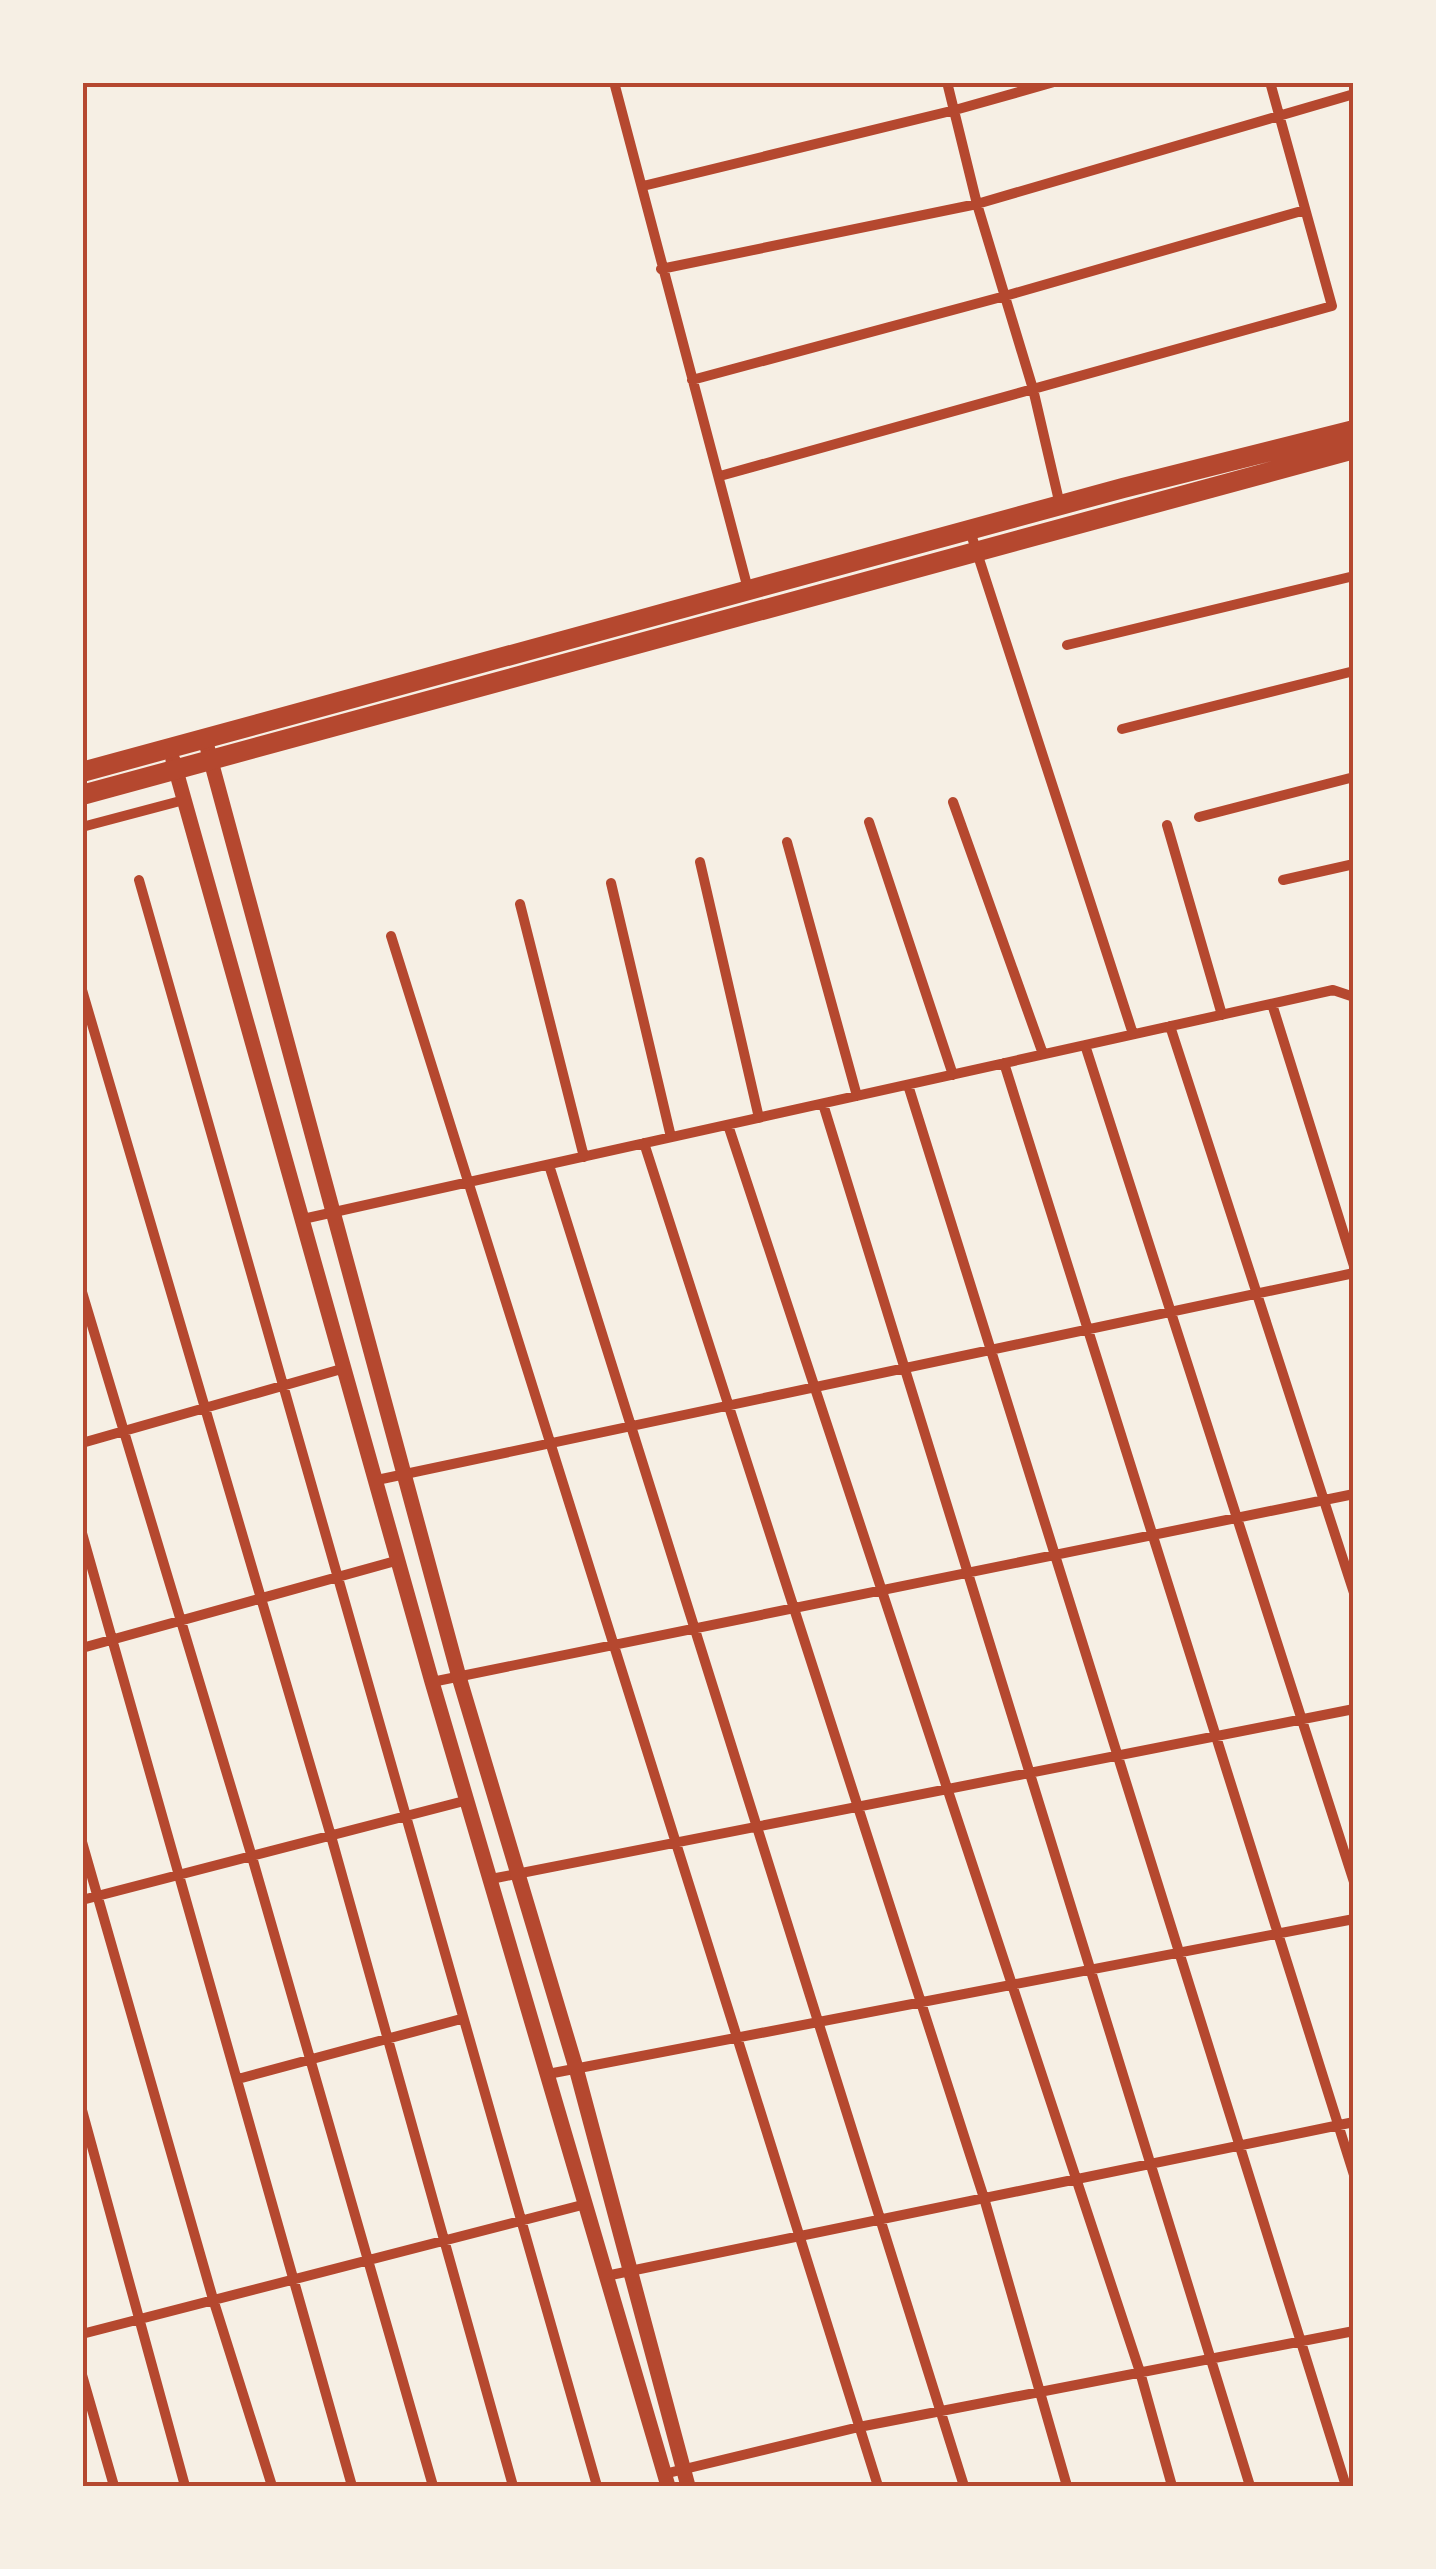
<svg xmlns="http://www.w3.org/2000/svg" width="1436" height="2569" viewBox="0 0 1436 2569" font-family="Raleway,sans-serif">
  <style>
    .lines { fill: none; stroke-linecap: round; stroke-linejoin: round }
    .minor { stroke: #b5482f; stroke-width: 10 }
    .tertiary { stroke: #b5482f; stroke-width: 15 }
    .primary { stroke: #b5482f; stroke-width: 20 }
    .neatline { fill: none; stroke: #b5482f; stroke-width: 4 }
  </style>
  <rect width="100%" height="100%" fill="#f6efe4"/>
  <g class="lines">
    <path class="minor" d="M614,82L748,589
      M947,82L977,204L1033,389L1060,505
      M643,186L955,110L1054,82
      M661,269L977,204L1354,94
      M692,380L1005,296L1305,210
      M720,476L1332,306L1270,82
      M970,531L1133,1034
      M1067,645L1354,576
      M1122,729L1354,671
      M953,802L1043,1054
      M1199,817L1354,777
      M869,822L953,1075
      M1167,825L1222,1015
      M82,827L184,800
      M787,842L857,1096
      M700,862L759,1118
      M139,880L597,2486
      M1283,880L1354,864
      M611,883L671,1137
      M520,904L584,1157
      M391,936L878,2486
      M82,990L331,1836L513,2486
      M1272,1004L1354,1266
      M1170,1026L1354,1593
      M1085,1045L1354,1882
      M1004,1063L1354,2175
      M908,1085L1346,2486
      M823,1104L1250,2486
      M728,1125L1140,2372L1172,2486
      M644,1143L984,2198L1067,2486
      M549,1165L964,2486
      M303,1219L1333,990L1354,997
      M82,1292L252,1857L433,2486
      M82,1443L345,1368
      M377,1480L1354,1273
      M82,1533L352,2486
      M82,1648L399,1560
      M432,1682L1354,1494
      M82,1842L213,2299L272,2486
      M491,1879L1354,1709
      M82,1900L468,1800
      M548,2074L1354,1919
      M238,2079L461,2019
      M82,2110L185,2486
      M606,2276L1354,2122
      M82,2334L586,2204
      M82,2375L114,2486
      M664,2474L859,2427L1354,2331"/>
    <path class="tertiary" d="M205,739L459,1677L576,2068L688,2486
      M173,760L432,1682L668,2486"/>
    <path class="primary" d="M82,772L1123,488L1354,430
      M82,795L1354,449"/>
  </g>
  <rect width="1436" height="2569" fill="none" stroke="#f6efe4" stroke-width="170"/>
  <rect x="85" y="85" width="1266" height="2399" class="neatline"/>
</svg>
